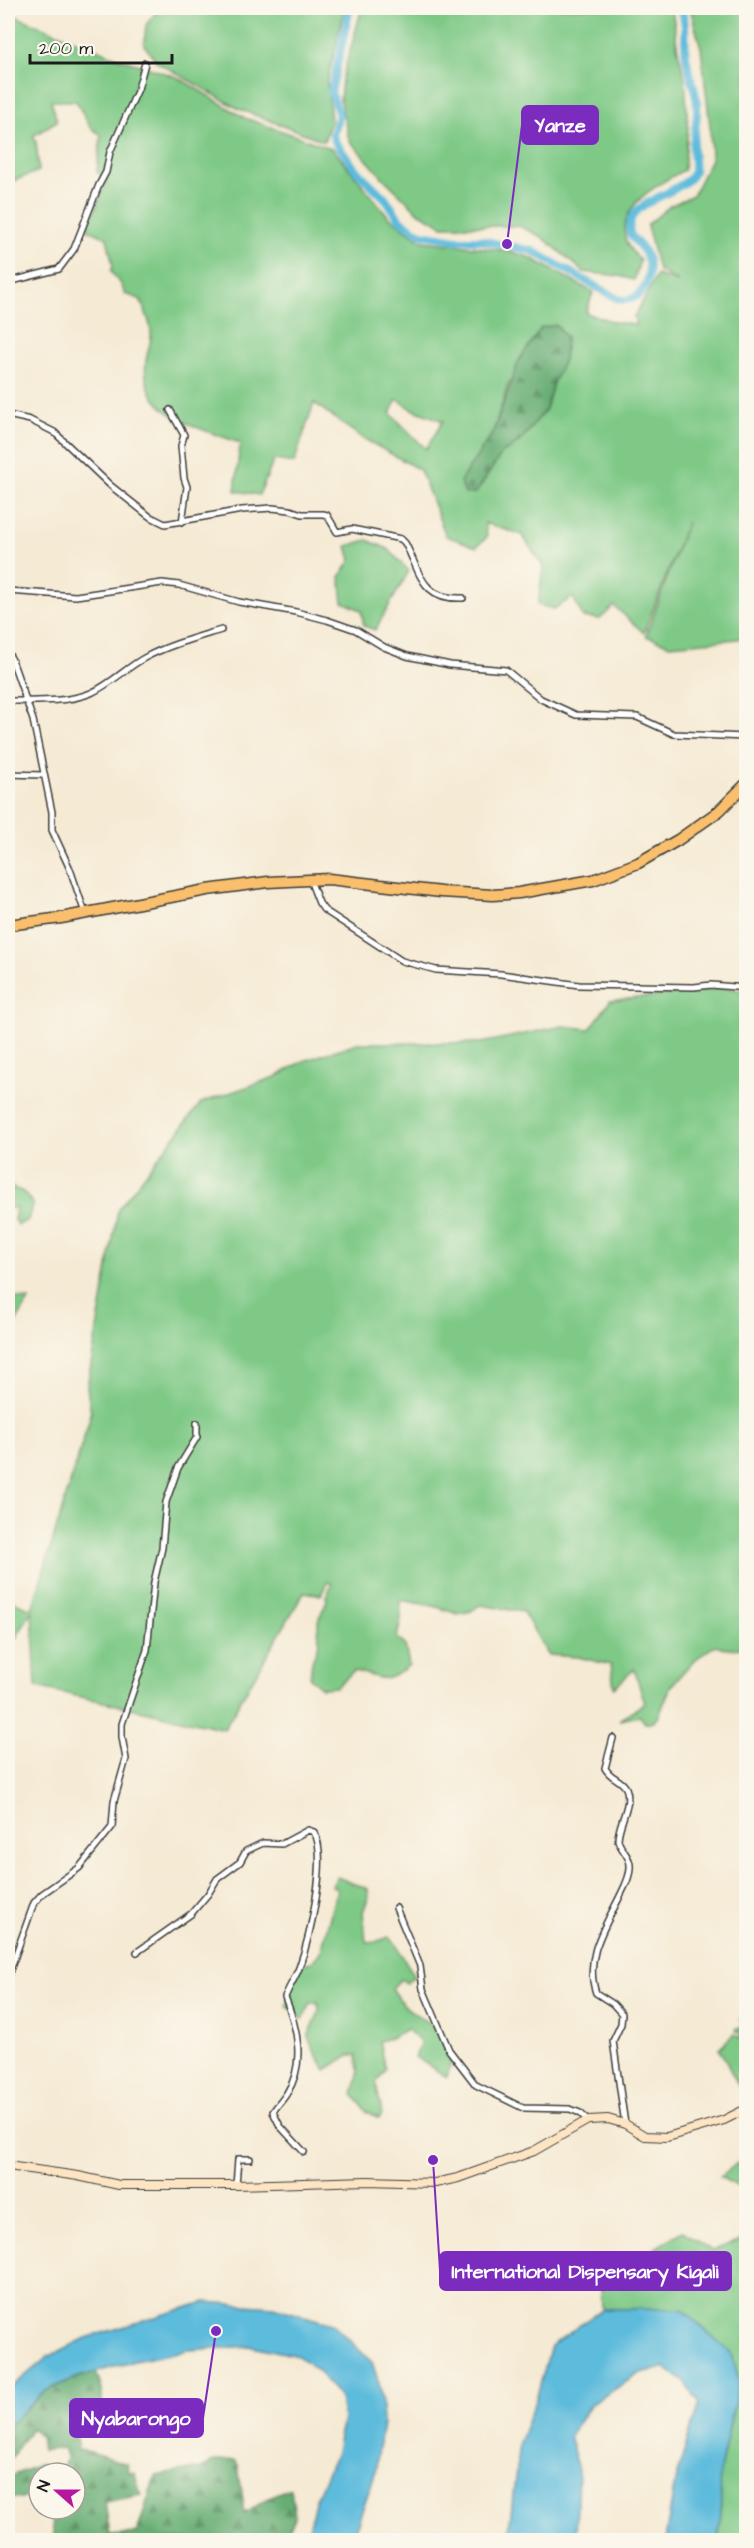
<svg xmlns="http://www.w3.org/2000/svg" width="754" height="2548" viewBox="0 0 754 2548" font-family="'Architects Daughter',sans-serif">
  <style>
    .green { fill: #7ec986; stroke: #4d7251; stroke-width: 1.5; fill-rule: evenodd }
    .forest { fill: url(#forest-firs); stroke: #416448; stroke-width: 1.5 }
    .water { fill: #5dbbdc; stroke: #3c6c7c; stroke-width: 1.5 }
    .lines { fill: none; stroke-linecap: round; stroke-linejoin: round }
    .river { stroke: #5dbbdc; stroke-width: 8 }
    .street-casing { stroke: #3d3b38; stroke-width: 8 }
    .secondary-casing { stroke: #3d3b38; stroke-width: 10 }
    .highway-casing { stroke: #3d3b38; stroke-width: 13 }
    .street { stroke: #fff; stroke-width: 5 }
    .secondary { stroke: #fde5c4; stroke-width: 8 }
    .highway { stroke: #f9bf6c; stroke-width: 10 }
    .leader { fill: none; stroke: #7b2cbf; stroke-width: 2 }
    .callout-dot { fill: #7b2cbf; stroke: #fbf7ec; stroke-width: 2 }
    .callout { fill: #7b2cbf; stroke: #7b2cbf; stroke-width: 2 }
    .callout-label { font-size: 20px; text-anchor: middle; font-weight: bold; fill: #fff }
  </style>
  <defs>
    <pattern id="forest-firs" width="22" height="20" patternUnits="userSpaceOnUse" patternTransform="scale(1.5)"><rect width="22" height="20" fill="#66ad73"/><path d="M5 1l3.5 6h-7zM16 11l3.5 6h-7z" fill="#538c5e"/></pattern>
  </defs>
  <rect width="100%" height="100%" fill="#fbf7ec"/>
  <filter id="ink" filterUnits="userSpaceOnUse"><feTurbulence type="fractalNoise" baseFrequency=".0167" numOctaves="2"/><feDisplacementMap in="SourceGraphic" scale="12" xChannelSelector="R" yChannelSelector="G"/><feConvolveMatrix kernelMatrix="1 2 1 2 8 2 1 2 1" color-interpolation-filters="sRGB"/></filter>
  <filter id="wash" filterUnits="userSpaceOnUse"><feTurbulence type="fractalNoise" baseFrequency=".008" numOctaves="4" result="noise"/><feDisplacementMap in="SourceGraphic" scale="24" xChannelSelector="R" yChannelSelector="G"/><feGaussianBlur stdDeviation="1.35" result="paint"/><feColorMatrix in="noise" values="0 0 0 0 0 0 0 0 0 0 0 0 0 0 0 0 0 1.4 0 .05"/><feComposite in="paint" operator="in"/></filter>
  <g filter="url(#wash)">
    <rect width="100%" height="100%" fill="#f5ead4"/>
    <path class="green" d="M159,8H345L327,81L331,121L324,141L239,109L157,62L144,45L146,25Z
      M362,8H672L678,51L685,78L688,128L684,170C658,184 616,206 626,241C628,248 635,255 640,260L634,280L619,276L584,272L542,237L519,226H443L418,212L385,180L349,140L340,100L342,79Z
      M690,8H746V636L738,639L670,645L646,636L687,522L644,633L614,606L600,619L583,617L573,597L554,609L538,605L543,566L522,535L485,523L487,537L476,547L446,536L420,470L361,437L314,403L294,463L274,460L259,495L235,491L240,443C200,428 139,416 146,361C147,353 150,346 151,338C152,325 145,310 140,299L125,294L121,284L111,272L113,265L107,238L87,229L107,180L97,172L101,135L90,127L76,101H51L57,121L33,136L36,142L39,171L13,181L8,163V13L121,59L177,77L245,118L333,149L389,217L422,241L501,250L529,257L593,292L586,313L615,322L636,325L634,317L657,275L678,282L658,270L647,225L670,206L693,195L711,159L710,126L701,48ZM566,337L564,360L553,383L546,409L522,439L510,449L502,452L484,480L470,467L493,433L509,382ZM397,399L412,409L443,421L426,449L390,413Z
      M367,540L388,549L409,571L375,630L364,626L361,610L343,602L340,577L351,560L347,546Z
      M726,988L746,991V1639L743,1648L727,1649L716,1645L693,1661L671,1686L658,1718L650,1723H645L640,1716L619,1720L645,1703L634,1669L614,1688L611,1665L578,1657L548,1655L523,1612L480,1605L471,1611L458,1614L434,1606L400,1600L401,1619L397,1637L405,1645L409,1665C385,1687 382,1677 354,1671L336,1687L322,1688L310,1678L312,1662L319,1643L318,1621L327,1600L326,1596L332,1584L327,1582L321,1595L304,1592L224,1729L36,1687L32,1611L8,1651V1599L32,1609L91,1414L87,1387L118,1209L201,1103L278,1076L301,1062L357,1043H481L563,1026L590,1029L610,1001Z
      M8,1186L23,1192L33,1203L28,1220L18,1225L14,1220L16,1208H8Z
      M8,1297L29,1300L8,1336Z
      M337,1877L368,1889V1898L363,1912L366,1942L378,1941L389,1937L395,1943L414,1976L406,1983L401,1979L392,1988L403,2005L434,2027L452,2059L447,2077L415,2057L421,2043L407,2029L390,2038L379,2041L385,2070L376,2083L382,2114L379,2118L366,2111L353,2094L358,2074L357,2055H349L326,2070L316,2055L308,2037L319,2012L318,2002L311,2003L303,2019L287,2006L289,1995L302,1964L312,1962L321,1951L337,1890L332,1886Z
      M746,2015V2101L719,2048L734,2034L741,2039L742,2035L735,2031L736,2028L741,2029L742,2022L740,2019Z
      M746,2156V2210L739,2187L720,2177Z
      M746,2223V2540H718L721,2513L720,2470L739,2382L638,2310L602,2309L600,2270L621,2261L644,2255L683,2231L712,2251L745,2238Z"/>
    <path class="forest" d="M556,325L566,337L564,360L553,383L546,409L522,439L510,449L502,453L476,493L465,494L460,481L493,433L519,360L541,328Z
      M96,2372L102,2390V2415L87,2426L75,2430L78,2450L91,2452L127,2464L129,2473H135L141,2495L105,2502L110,2535L137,2533L155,2476L201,2468L214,2461L235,2460L238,2465L245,2514L269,2497L291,2488L295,2518L287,2534L251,2540H54L51,2509H75V2473H58L67,2459L63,2448L42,2451L40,2436L31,2428L8,2463V2426L43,2392L75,2378Z
      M42,2464L46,2473H39V2493L24,2498L8,2497V2477Z"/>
    <path class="water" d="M205,2302L273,2307L332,2324L372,2362L381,2390L383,2423L375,2473L352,2540H306L316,2498L335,2456L343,2419L340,2398L318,2371L298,2356L252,2346L188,2350L135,2361L75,2378L43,2392L8,2426V2390L48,2357L86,2338Z
      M602,2309H682L732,2354L739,2382L720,2470L721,2513L718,2540H665L675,2481L699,2403L685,2382L664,2368L640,2373L590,2405L569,2437L578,2466L576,2540H508L519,2443L537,2396L551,2346Z"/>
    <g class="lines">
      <path class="river" d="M350,8L331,92L339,115L333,134L334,140L356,170L386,199L400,220L421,234L456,240H480L533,251L618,299C643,306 656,273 645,253C639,241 626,239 630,222C635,201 676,194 691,177C698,169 692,156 693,146C694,133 698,119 697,105C696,89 689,73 686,57C684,40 688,22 680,8"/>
    </g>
  </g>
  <g filter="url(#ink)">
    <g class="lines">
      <defs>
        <path id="street" d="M8,282L59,269L74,249L99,185L106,172L110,152L138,89L145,63
          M170,410L184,435L181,446L184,478L187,487L182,522
          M8,415L30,420L54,432L111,486L149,516L165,524L242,510L272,508L290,510L302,514H323L327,515L337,532L352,529L401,539L405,543C421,573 421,600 463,598
          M8,591L76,596L162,583L179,585L239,602L296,612L327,620L356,630L384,647L407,656L450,665L506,670L541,699L576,715L637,717L674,734L746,737
          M8,653L12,660L33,720L52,812V830L70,869L85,913
          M8,701C34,701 66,703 91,693C111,684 127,667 146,657C169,645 195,638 221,630
          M8,774L42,775
          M310,880L319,903L324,910L402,961L436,970L501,974L579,985L694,987L711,985L746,988
          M613,1738L605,1768C610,1778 621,1779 626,1788C633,1804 618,1823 618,1840C620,1849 630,1856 630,1865C631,1874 626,1884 622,1892C607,1924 583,1956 596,1993L613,2004L622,2014L621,2024L613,2041L625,2124
          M396,1908L420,1966L423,1989L449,2050L476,2085L523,2108L570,2109L580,2113L588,2120
          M137,1952L191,1914L208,1894L217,1879L240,1862L246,1851L263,1843L282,1844L308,1830L314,1832C329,1857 309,1940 299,1968C295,1978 289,1987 285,1997C297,2027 306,2063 287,2093C283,2100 277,2105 273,2112L280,2126L304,2152
          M8,1976L34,1903L42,1894L79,1868L112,1827L114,1801L126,1759L122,1737V1724L147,1650L154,1582L162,1548L166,1502L178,1468L197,1437V1423
          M236,2185L238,2159H250"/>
        <path id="secondary" d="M8,2166L78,2176L119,2185H236L367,2181L435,2183L458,2178L534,2151L588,2120L608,2119L625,2124L645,2136L667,2137L724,2120L746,2109"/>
        <path id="highway" d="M8,925L61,918L207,890L268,882L329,879L441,892L493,895L519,893L593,880L638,863L678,840L719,811L746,784"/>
      </defs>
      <use href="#street" class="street-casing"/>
      <use href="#secondary" class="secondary-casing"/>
      <use href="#highway" class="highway-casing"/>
      <use href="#street" class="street"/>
      <use href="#secondary" class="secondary"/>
      <use href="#highway" class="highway"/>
    </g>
  </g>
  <path class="leader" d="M507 244L522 125M433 2160L440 2271M216 2331L203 2418"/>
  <g class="callout-dot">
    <circle cx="507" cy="244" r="6"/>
    <circle cx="433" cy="2160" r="6"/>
    <circle cx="216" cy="2331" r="6"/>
  </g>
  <g class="callout">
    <rect x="522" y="106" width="76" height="38" rx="6"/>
    <rect x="440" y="2252" width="291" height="38" rx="6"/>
    <rect x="70" y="2399" width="133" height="38" rx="6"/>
  </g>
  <g class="callout-label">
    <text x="560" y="132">Yanze</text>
    <text x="585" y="2278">International Dispensary Kigali</text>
    <text x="136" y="2425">Nyabarongo</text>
  </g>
  <rect width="754" height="2548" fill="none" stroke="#fbf7ec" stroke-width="30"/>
  <g transform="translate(57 2491) rotate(291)"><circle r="28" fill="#fbf7ec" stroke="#a29f99" stroke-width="1.5"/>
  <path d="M0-4.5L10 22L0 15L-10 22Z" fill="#b5179e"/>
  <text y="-9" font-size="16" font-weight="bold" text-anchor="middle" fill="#1c1c1c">N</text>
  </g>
  <path d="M30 54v9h142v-9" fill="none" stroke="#1c1c1c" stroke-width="3"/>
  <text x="39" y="54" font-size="18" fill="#1c1c1c" stroke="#fbf7ec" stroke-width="4.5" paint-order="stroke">200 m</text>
</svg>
